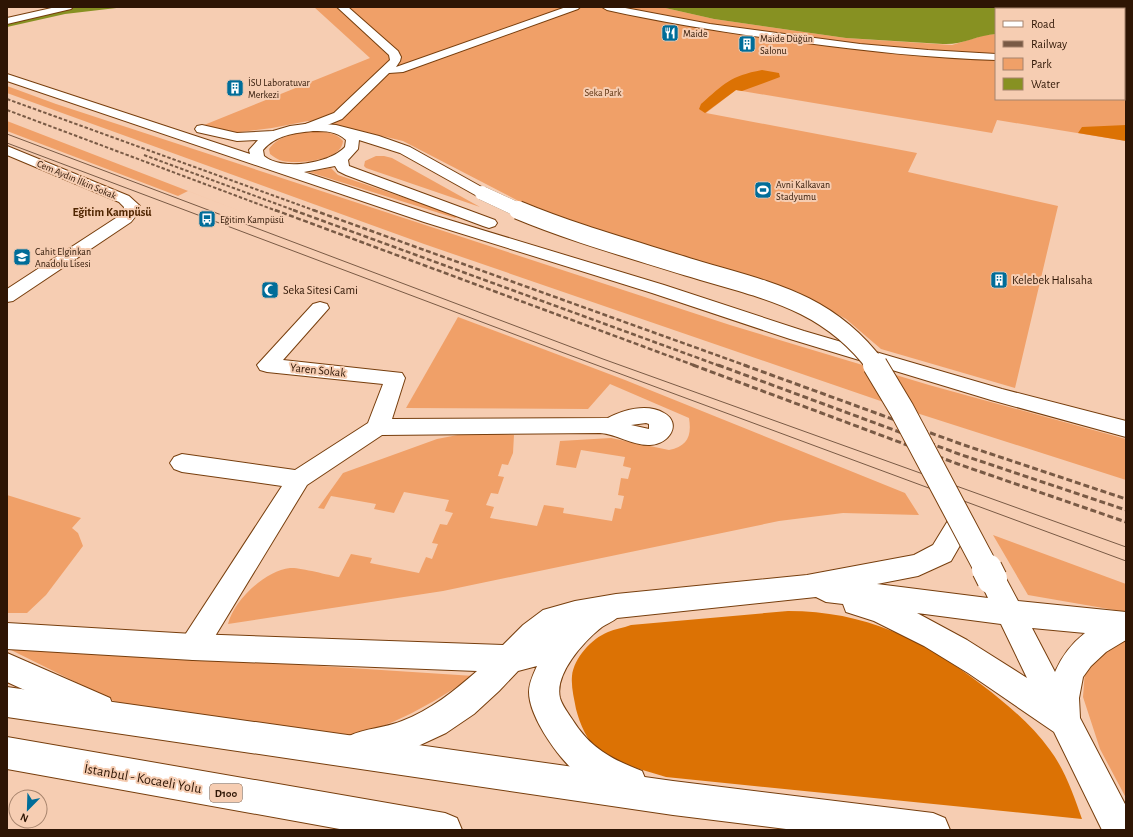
<svg xmlns="http://www.w3.org/2000/svg" width="1133" height="837" viewBox="0 0 1133 837" font-family="'Alegreya Sans',sans-serif">
  <style>
    .green { fill: #f0a068 }
    .forest { fill: #dc7204 }
    .water { fill: #879122 }
    .lines { fill: none; stroke-linecap: round; stroke-linejoin: round }
    .street-casing { stroke: #773e0d; stroke-width: 2 }
    .secondary-casing { stroke: #773e0d; stroke-width: 2 }
    .highway-casing { stroke: #773e0d; stroke-width: 2 }
    .street { fill: #fff; fill-rule: evenodd }
    .secondary { fill: #fff; fill-rule: evenodd }
    .highway { fill: #fff; fill-rule: evenodd }
    .tram { stroke: #795a45; stroke-width: 1 }
    .rail-far2 { stroke: #795a45; stroke-width: 2; stroke-dasharray: 3.5 2; stroke-linecap: butt }
    .rail-far1 { stroke: #795a45; stroke-width: 2.5; stroke-dasharray: 5 2.5; stroke-linecap: butt }
    .rail { stroke: #795a45; stroke-width: 3; stroke-dasharray: 6 3; stroke-linecap: butt }
    .secondary-bridge-far3-casing { stroke: #773e0d; stroke-width: 14; stroke-linecap: butt }
    .secondary-bridge-far2-casing { stroke: #773e0d; stroke-width: 20; stroke-linecap: butt }
    .secondary-bridge-far1-casing { stroke: #773e0d; stroke-width: 26; stroke-linecap: butt }
    .secondary-bridge-casing { stroke: #773e0d; stroke-width: 32; stroke-linecap: butt }
    .secondary-bridge-far3 { stroke: #fff; stroke-width: 14 }
    .secondary-bridge-far2 { stroke: #fff; stroke-width: 18 }
    .secondary-bridge-far1 { stroke: #fff; stroke-width: 24 }
    .secondary-bridge { stroke: #fff; stroke-width: 30 }
    .labels { text-anchor: middle; stroke-width: 4; stroke-linejoin: round; paint-order: stroke }
    .far-poi-label { font-size: 10px; fill: #2e1504; stroke: #f6cdb2; text-anchor: start }
    .far-park-label { font-size: 10px; fill: #5e3311; stroke: #f6cdb2 }
    .far-street-label { font-size: 10px; fill: #2e1504; stroke: #f6cdb2 }
    .shield { fill: #f6cdb2; stroke: #6a4c38; stroke-width: 1 }
    .shield-label { font-size: 11px; font-weight: bold; fill: #2e1504 }
    .far-quarter-label { font-size: 12px; font-weight: bold; fill: #502500; stroke: #f6cdb2 }
    .poi-label { font-size: 12px; fill: #2e1504; stroke: #f6cdb2; text-anchor: start }
    .street-label { font-size: 12px; fill: #2e1504; stroke: #f6cdb2 }
    .near-street-label { font-size: 14px; fill: #2e1504; stroke: #f6cdb2 }
  </style>
  <rect width="100%" height="100%" fill="#f6cdb2"/>
  <path class="green" d="M314,7H661L714,19L846,38L876,40L952,45L985,35L996,34V99H1124V28H1126V141L997,120L992,133L736,90L706,113L917,153L908,172L1058,206L1015,388L881,349L846,319L798,292L598,230L530,207L403,141L356,130L308,121L272,128L233,133L204,125L370,58Z
    M7,86L56,104L730,325L929,385L1126,439V480L901,408L424,244L7,93Z
    M7,121L281,227L188,191L178,196L7,131Z
    M313,131C324,132 336,132 343,141C342,161 298,164 283,161C278,160 274,157 270,154L269,149C279,135 297,133 313,131Z
    M376,156H384L392,158L480,207L366,168L364,166L365,161Z
    M331,168L338,175L458,216L455,218L309,172Z
    M458,317L625,380L905,493L919,515L843,513L779,521L443,591L228,624C234,600 265,571 290,568C299,567 328,575 339,577L351,554L372,558L370,563L419,573L426,557L432,559L438,544L432,543L440,524L447,525L453,513L445,511L449,500L404,492L394,513L374,509L376,504L331,496L324,509L318,508L343,473L437,439L473,432L514,435L513,453L508,465L502,464L498,476L504,477L498,494L491,493L486,505L494,507L490,518L537,526L544,505L564,508L563,513L612,521L615,508L621,509L624,496L618,495L621,478L628,479L631,468L623,466L625,457L581,450L576,468L556,465L560,441L611,438L669,450C687,446 692,437 689,418L610,384L588,409L406,408Z
    M7,495L81,518L72,528L78,533L83,546L46,595L27,613H7Z
    M993,535L1126,584V612L1028,595Z
    M1126,640V798L1100,749L1083,697L1085,670L1095,655Z
    M7,646L474,676C431,704 394,726 343,739L132,710L7,648Z"/>
  <path class="forest" d="M762,70L779,73L780,77L742,91L736,90L705,113L699,109L701,104C724,84 730,76 762,70Z
    M1126,125V141L1078,133L1082,127Z
    M788,611C865,611 922,639 982,685C1007,704 1032,725 1050,750C1065,770 1074,796 1082,819L666,777C644,770 618,765 600,751C587,742 580,724 576,709C574,698 571,687 572,676C574,658 591,639 608,632C615,629 623,628 631,625Z"/>
  <path class="water" d="M78,7H125L65,14L7,27V23Z
    M661,7H1126V28H1124V9H996V34C978,35 962,45 943,44L846,38L714,19Z"/>
  <g class="lines">
    <defs>
      <path id="street" d="M56,7H73L71,9L7,24V18Z
        M337,7H348L398,51L401,57L400,61L396,67L566,7H580L578,9L403,72L389,73L342,119L313,131H303L301,128L303,125L334,113L390,60L389,55Z
        M602,7H620L710,24L860,44L928,50L996,54V60C930,58 865,51 799,42C735,34 670,24 607,10Z
        M1124,57H1126V63H1124Z
        M7,146L129,196L140,206L139,212L131,222L13,301L7,302V289L119,216L123,211L124,207L119,202L7,155Z
        M320,302L327,304L329,308L283,360L402,373L405,378L392,419L608,418C623,410 647,403 664,413C682,423 670,444 650,445C633,446 617,434 600,433L382,435L307,485L203,656L193,660L183,656L178,647L183,638L282,486L182,472L174,469L170,463L174,457L182,454L295,470L368,423L383,384L267,372L260,370L257,365L313,304ZM646,423L649,424V429L631,425Z"/>
      <path id="secondary" d="M7,74L250,154L249,150L258,140L237,141L197,132L195,129L197,126L202,125L237,133L273,131L290,126L313,123L336,125L379,136L410,147L487,190L490,193L487,196L482,198L477,196L400,153L359,140L358,149L348,160L349,166L495,220L497,223L495,226L489,228L483,226L346,175L338,171L335,166L304,172L436,216L664,285L804,331L1002,389L1126,421V437L991,400L790,339L652,293L424,222L7,81ZM313,131C326,131 336,131 346,140L345,147C329,164 282,171 264,156L263,150C276,135 294,133 313,131Z
        M961,511L970,514L974,521L951,561L918,576L877,584L988,598L979,579L982,571L992,568L1002,571L1018,601L1126,612V640L1106,652L1091,666L1083,677L1079,698L1080,718L1126,806V830H1102L1054,732L968,673L924,646L874,621L846,612L843,604L826,602L816,597L617,618C612,622 606,624 602,627C584,641 554,674 560,698C562,705 568,713 572,719C590,748 611,759 642,771L647,783L642,795L630,800C614,794 597,788 583,778C562,764 529,718 529,692C529,683 533,675 537,666L518,671L499,691L474,714L446,733L403,753L360,763L349,758L344,747L349,736C366,728 385,728 402,721C431,710 454,691 477,671L193,660L7,649V623L193,634L503,645L523,625L543,610L575,601L616,594L807,575L914,555L933,545L952,514ZM917,613L1001,624L1027,678L967,640ZM1032,628L1085,633C1071,644 1062,656 1055,672Z
        M7,653L110,698L114,709L110,720L99,724L7,682Z"/>
      <path id="highway" d="M7,687L673,781L933,813L945,818L950,830H794L673,815L7,717Z
        M7,737L445,813L457,818L462,830H345L7,769Z"/>
    </defs>
    <use href="#street" class="street-casing"/>
    <use href="#secondary" class="secondary-casing"/>
    <use href="#highway" class="highway-casing"/>
    <use href="#street" class="street"/>
    <use href="#secondary" class="secondary"/>
    <use href="#highway" class="highway"/>
    <path class="tram" d="M7,134L603,359L1126,547
      M7,143L564,353L1126,561"/>
    <path class="rail-far2" d="M7,99L316,211
      M7,110L277,211
      M144,155L296,211"/>
    <path class="rail-far1" d="M275,210L696,366
      M293,210L720,366
      M313,210L747,366"/>
    <path class="rail" d="M693,365L958,464L1126,522
      M718,365L959,454L1126,510
      M744,365L961,444L1126,499"/>
    <defs>
      <path id="secondary-bridge-far3" d="M482,193L521,211"/>
      <path id="secondary-bridge-far2" d="M518,210C573,233 631,249 688,267C763,290 826,299 876,366"/>
      <path id="secondary-bridge-far1" d="M875,365L902,410L987,570"/>
      <path id="secondary-bridge" d="M987,569L992,579"/>
    </defs>
    <use href="#secondary-bridge-far3" class="secondary-bridge-far3-casing"/>
    <use href="#secondary-bridge-far2" class="secondary-bridge-far2-casing"/>
    <use href="#secondary-bridge-far1" class="secondary-bridge-far1-casing"/>
    <use href="#secondary-bridge" class="secondary-bridge-casing"/>
    <use href="#secondary-bridge-far3" class="secondary-bridge-far3"/>
    <use href="#secondary-bridge-far2" class="secondary-bridge-far2"/>
    <use href="#secondary-bridge-far1" class="secondary-bridge-far1"/>
    <use href="#secondary-bridge" class="secondary-bridge"/>
  </g>
  <defs>
    <symbol id="restaurant-square" viewBox="-11 -11 22 22"><rect x="-9" y="-9" width="18" height="18" rx="4" fill="#006d99" stroke="#f6cdb2"/><path d="M-5-6h1v4h1v-4h1v4h1v-4h1v5L-1.5 .5V6h-2V.5L-5-1ZM5-6V6H3V1.5H1.5Q1.5-4 5-6Z" fill="#fff"/></symbol>
    <symbol id="building-square" viewBox="-11 -11 22 22"><rect x="-9" y="-9" width="18" height="18" rx="4" fill="#006d99" stroke="#f6cdb2"/><path d="M-4-6H4V6H1V3H-1V6H-4ZM-2.5-4.3h1.7v1.8h-1.7ZM.8-4.3h1.7v1.8H.8ZM-2.5-1h1.7V.8h-1.7ZM.8-1h1.7V.8H.8Z" fill="#fff"/></symbol>
    <symbol id="stadium-square" viewBox="-11 -11 22 22"><rect x="-9" y="-9" width="18" height="18" rx="4" fill="#006d99" stroke="#f6cdb2"/><path d="M0-5a6.5 5 0 1 0 0 10a6.5 5 0 1 0 0-10ZM-3.5-1.8h7v3.6h-7Z" fill="#fff"/></symbol>
    <symbol id="bus-square" viewBox="-11 -11 22 22"><rect x="-9" y="-9" width="18" height="18" rx="4" fill="#006d99" stroke="#f6cdb2"/><path d="M-5-6H5V4H4V6H2V4H-2V6H-4V4H-5ZM-3.5-4V0h7V-4ZM-3.5 1.2v1.5H-2V1.2ZM2 1.2v1.5H3.5V1.2Z" fill="#fff"/></symbol>
    <symbol id="school-square" viewBox="-11 -11 22 22"><rect x="-9" y="-9" width="18" height="18" rx="4" fill="#006d99" stroke="#f6cdb2"/><path d="M0-5L7-2L0 1L-7-2ZM-4 1L0 2.5L4 1V4Q0 6-4 4Z" fill="#fff"/></symbol>
    <symbol id="mosque-square" viewBox="-11 -11 22 22"><rect x="-9" y="-9" width="18" height="18" rx="4" fill="#006d99" stroke="#f6cdb2"/><path d="M3.5-4.9A6 6 0 1 0 3.5 4.9A5 5 0 1 1 3.5-4.9Z" fill="#fff"/></symbol>
  </defs>
  <g fill-rule="evenodd">
    <use href="#restaurant-square" x="660" y="23" width="20" height="20"/>
    <use href="#building-square" x="737" y="34" width="20" height="20"/>
    <use href="#building-square" x="225" y="78" width="20" height="20"/>
    <use href="#stadium-square" x="753" y="180" width="20" height="20"/>
    <use href="#bus-square" x="197" y="209" width="20" height="20"/>
    <use href="#school-square" x="12" y="247" width="20" height="20"/>
    <use href="#building-square" x="989" y="270" width="20" height="20"/>
    <use href="#mosque-square" x="260" y="280" width="20" height="20"/>
  </g>
  <g class="labels">
    <g class="far-poi-label">
      <text x="683" y="37">Maide</text>
      <text x="760" y="42">Maide Düğün<tspan x="760" dy="12">Salonu</tspan></text>
      <text x="248" y="86">İSU Laboratuvar<tspan x="248" dy="12">Merkezi</tspan></text>
      <text x="776" y="188">Avni Kalkavan<tspan x="776" dy="12">Stadyumu</tspan></text>
      <text x="220" y="223">Eğitim Kampüsü</text>
      <text x="35" y="255">Cahit Elginkan<tspan x="35" dy="12">Anadolu Lisesi</tspan></text>
    </g>
    <g class="far-park-label">
      <text x="603" y="96">Seka Park</text>
    </g>
    <g class="far-street-label">
      <text transform="translate(77 179) rotate(23)" y="4">Cem Aydın İlkin Sokak</text>
    </g>
    <rect class="shield" x="210" y="784" width="32" height="18" rx="3"/>
    <g class="shield-label">
      <text x="226" y="797">D100</text>
    </g>
    <g class="far-quarter-label">
      <text x="112" y="216">Eğitim Kampüsü</text>
    </g>
    <g class="poi-label">
      <text x="1012" y="284">Kelebek Halısaha</text>
      <text x="283" y="294">Seka Sitesi Cami</text>
    </g>
    <g class="street-label">
      <text transform="translate(318 370) rotate(6)" y="4">Yaren Sokak</text>
    </g>
    <g class="near-street-label">
      <text transform="translate(143 778) rotate(10)" y="5">İstanbul - Kocaeli Yolu</text>
    </g>
  </g>
  <rect width="1133" height="837" fill="none" stroke="#2e1504" stroke-width="16"/>
  <rect x="995" y="8" width="130" height="92" fill="#f6cdb2" stroke="#a6836c"/>
  <rect x="1003" y="21" width="20" height="6" fill="#ffffff" stroke="#a6836c"/>
  <text x="1031" y="28" font-size="12" fill="#2e1504">Road</text>
  <rect x="1003" y="41" width="20" height="6" fill="#795a45" stroke="#a6836c"/>
  <text x="1031" y="48" font-size="12" fill="#2e1504">Railway</text>
  <rect x="1003" y="58" width="20" height="12" fill="#f0a068" stroke="#a6836c"/>
  <text x="1031" y="68" font-size="12" fill="#2e1504">Park</text>
  <rect x="1003" y="78" width="20" height="12" fill="#879122" stroke="#a6836c"/>
  <text x="1031" y="88" font-size="12" fill="#2e1504">Water</text>
  <g transform="translate(28 809) rotate(203)"><circle r="19" fill="#f6cdb2" stroke="#a6836c"/>
  <path d="M0-3L7 15L0 10L-7 15Z" fill="#006d99"/>
  <text y="-6" font-size="11" font-weight="bold" text-anchor="middle" fill="#2e1504">N</text>
  </g>
</svg>
